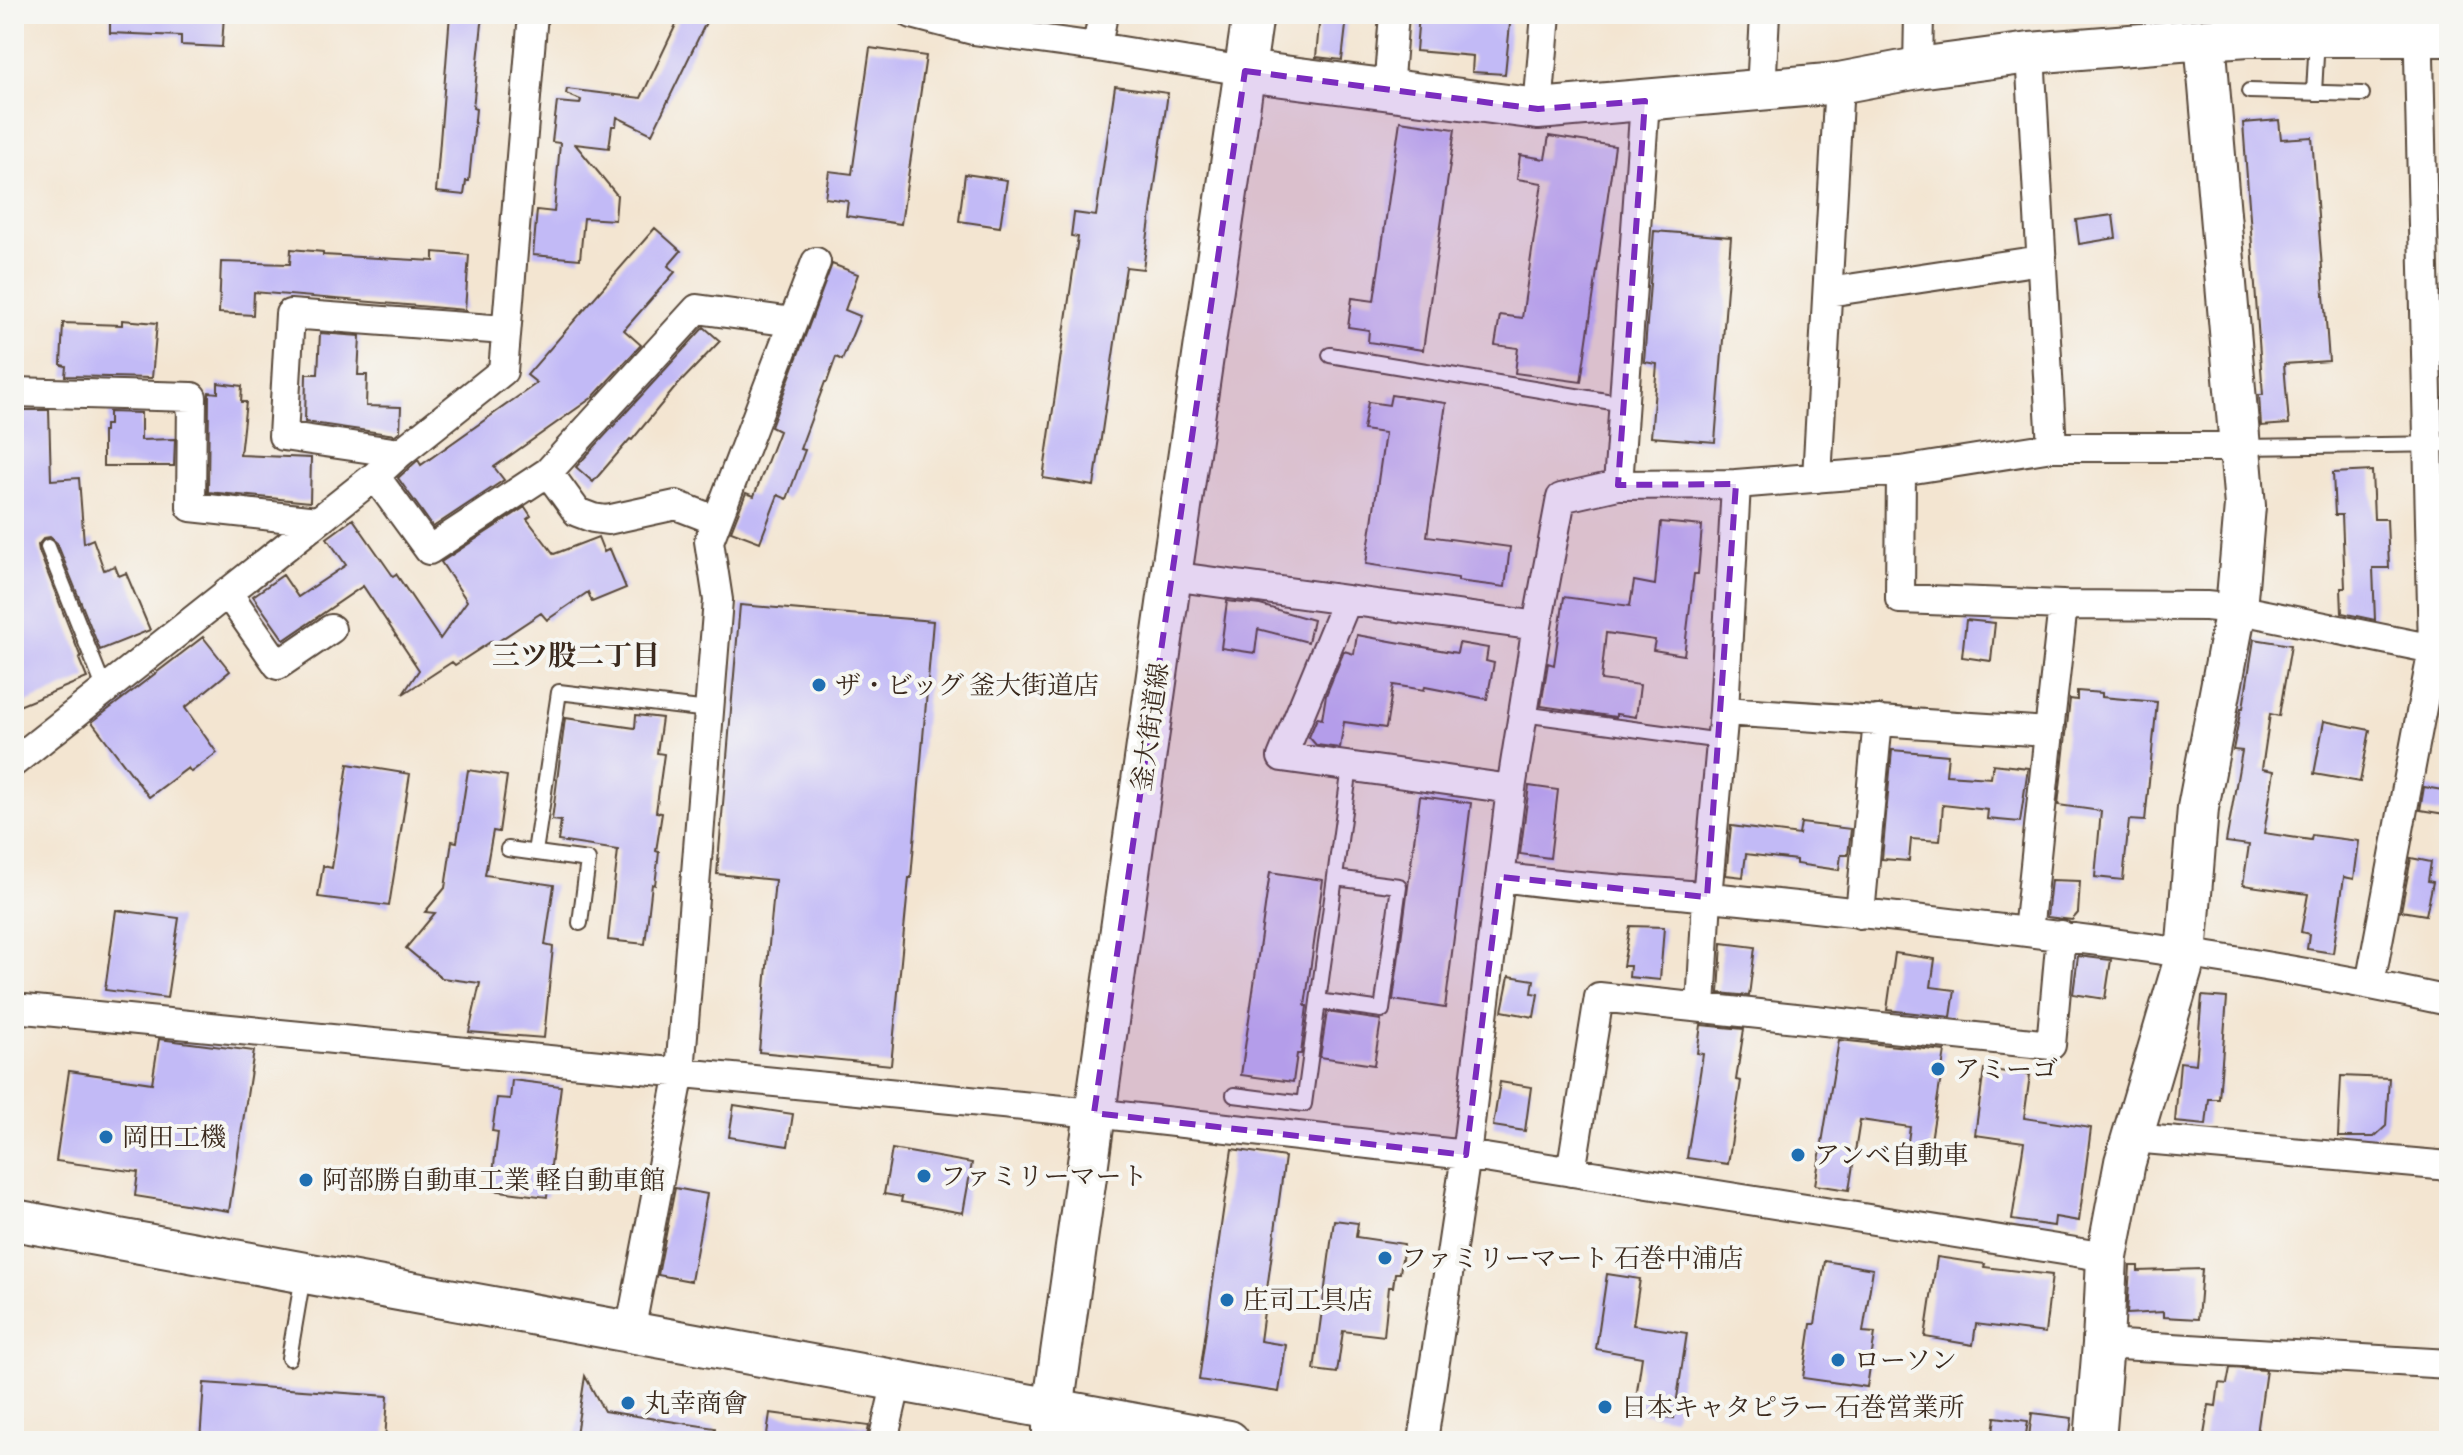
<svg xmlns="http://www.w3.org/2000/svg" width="2463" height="1455" viewBox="0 0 2463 1455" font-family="'Libre Bodoni','Noto Serif JP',serif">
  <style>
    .building { fill: #c2baf6 }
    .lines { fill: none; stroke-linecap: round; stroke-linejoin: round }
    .lane-casing { stroke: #574639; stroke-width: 18 }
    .street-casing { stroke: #574639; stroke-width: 32 }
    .secondary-casing { stroke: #574639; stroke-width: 44 }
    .lane { stroke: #fff; stroke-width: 14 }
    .street { stroke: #fff; stroke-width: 28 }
    .secondary { stroke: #fff; stroke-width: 40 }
    .marked { fill: #7b2cbf; fill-opacity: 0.2; stroke: #7b2cbf; stroke-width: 6; stroke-dasharray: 16 10; stroke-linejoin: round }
    .poi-dot { fill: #1f6fb2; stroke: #f6f6f2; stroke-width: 3 }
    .labels { text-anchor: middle; stroke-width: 8; stroke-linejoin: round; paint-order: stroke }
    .poi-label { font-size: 26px; fill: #3b2a1e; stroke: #f6f6f2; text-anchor: start }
    .street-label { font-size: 26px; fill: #3b2a1e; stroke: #f6f6f2 }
    .neighbourhood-label { font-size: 28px; font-weight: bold; fill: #3b2a1e; stroke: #f6f6f2 }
  </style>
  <rect width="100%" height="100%" fill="#f6f6f2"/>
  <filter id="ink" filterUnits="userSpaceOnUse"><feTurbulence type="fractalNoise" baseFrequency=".0125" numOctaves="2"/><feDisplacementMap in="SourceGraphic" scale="16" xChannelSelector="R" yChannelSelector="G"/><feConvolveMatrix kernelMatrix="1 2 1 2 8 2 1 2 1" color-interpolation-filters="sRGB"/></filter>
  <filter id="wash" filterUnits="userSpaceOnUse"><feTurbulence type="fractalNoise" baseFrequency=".006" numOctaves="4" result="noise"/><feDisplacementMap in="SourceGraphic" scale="32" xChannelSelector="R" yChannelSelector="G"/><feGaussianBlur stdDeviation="1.8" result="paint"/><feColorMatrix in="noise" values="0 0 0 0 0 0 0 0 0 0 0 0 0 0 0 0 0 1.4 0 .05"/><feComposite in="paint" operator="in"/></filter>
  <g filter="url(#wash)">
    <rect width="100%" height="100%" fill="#f3e5d1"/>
    <g id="blocks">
      <path class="building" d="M110,14H224L222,47L181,45V36L110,33Z
        M450,14H483L473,108L476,109L469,181H466L464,195L436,192Z
        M681,14H710L652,134L617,117L616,126H612L609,148L575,144L617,195L615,220L584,218L580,259L533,255L537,210L554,212L560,143L552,142L557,102L580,104L581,100L566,94L567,89L641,98Z
        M1320,14L1347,17L1342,60L1316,57Z
        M1419,14H1511L1505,74L1472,72L1473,56L1416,51Z
        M870,48L926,56L901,224L846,216L848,201L825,198L829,171L852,174Z
        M1115,86L1168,93L1143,269L1126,267L1094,486L1043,478L1078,237L1071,236L1074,213L1096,216Z
        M2279,120L2281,139L2312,137L2329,361L2284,364L2289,424L2261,426L2259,395H2263L2243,123Z
        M1400,121L1455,129L1423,350L1368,342L1369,330L1348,327L1352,298L1374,301Z
        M1549,136L1615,146L1581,382L1515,373L1518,348L1495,345L1500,315L1522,318L1542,183L1517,179L1520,155L1545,159Z
        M965,174L1007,180L1000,227L959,221Z
        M2113,215L2116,238L2079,244L2076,220Z
        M655,228L681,251L668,266L675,272L624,330L641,345L593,397L494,467L504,480L433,527L398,478L418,460L421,465L537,383L527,375Z
        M1654,231L1731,237L1715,442L1651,437L1657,364L1644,362Z
        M291,249L323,252V255L434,261V252L469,255L465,310L254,292L253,315L219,313L221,262L290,264Z
        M832,264L858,274L845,310L860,316L842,360L836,357L827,382H825L800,449L805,450L787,499L778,495L760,542L731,531L746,493L754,496L779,431L771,427Z
        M122,320L157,323L152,378L65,376L66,366L61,365L63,323L122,325Z
        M704,327L720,341L674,389L632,440L630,439L593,482L576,467Z
        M320,333L360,336L358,375H367L366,406L401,407L400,431L395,435L305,422L306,374H318Z
        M218,383L242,386L241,402H246L240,455L311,458L310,502L208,492L209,396V392L218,393Z
        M1391,395L1446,403L1427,536L1510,547L1505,587L1458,581V578L1366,564L1385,433L1363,430L1368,402L1389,405Z
        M17,410H49L51,480L79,478L84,543L93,539L104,570L115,566L119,576L126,573L150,630L100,650L57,543L50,537L44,538L38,545L39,551L81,658L79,659L87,678L14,708V414H17Z
        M109,412L141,413V440L175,439L174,466H103V431H105V425H109Z
        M2372,471L2374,519H2387L2389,568H2373L2375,620L2342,613L2341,588H2345L2342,515H2335L2333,473Z
        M525,507L531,516L527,519L554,554L598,537L604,552L610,549L626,588L592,602L588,592L547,620L541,613L494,644L492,641L455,665L452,662L403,694L419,670L363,586L284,640L253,596L283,575L298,597L346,565L327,538L353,519L393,576L396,574L440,639L467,601L441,562Z
        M1661,522L1702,526L1698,574H1694L1684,655L1653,650L1655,640L1606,633L1601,680L1640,685L1636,717L1616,714V717L1541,706L1548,663L1554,665L1564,597L1630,606L1634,581L1655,585Z
        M1227,601L1260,605L1313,620L1308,642L1258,629L1255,653L1221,648Z
        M740,605L933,621L911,878H909L891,1065L759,1052L775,880L717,874Z
        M1966,620L1995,623L1991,661L1962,657Z
        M1357,635L1457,653L1459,643L1488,648L1486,661L1494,663L1487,699L1425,687L1424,690L1393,685L1386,728L1344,722L1340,748L1316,745L1309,737L1317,718L1322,719L1326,695L1344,651L1354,654Z
        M203,637L230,671L185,708L217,753L191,772L188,768L149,797L92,722Z
        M2254,639L2291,645L2279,716L2270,714L2262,769L2274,771L2264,833L2311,840L2312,835L2359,841L2354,879L2344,877L2333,953L2307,949L2309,934L2301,932L2308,894L2243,885L2249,845L2226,842L2242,751L2233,750L2241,708H2243Z
        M2077,691L2102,693V697L2157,702L2145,821L2129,820L2123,880L2095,877L2101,811L2058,805L2070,699L2077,700Z
        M636,715L662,718L657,753L664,754L656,812L662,813L656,851L659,852L655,885L652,884L645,944L608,940L618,850L558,841L561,821L552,820L565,718L635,728Z
        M2324,721L2370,730L2360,782L2314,774Z
        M1892,750L1948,755L1946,775L1991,778L1993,764L2028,768L2020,822L1987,819L1988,810L1943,805L1940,841L1911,839L1909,861L1882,859Z
        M348,764L410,774L389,906L318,897L323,866L332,868Z
        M468,770L507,776L499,832L493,831L485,875L554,885L545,945L553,947L544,1038L469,1032L480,983L442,978L406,948L435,913L425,912L445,888L452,841L457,842Z
        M1529,786L1558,790L1550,858L1520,854Z
        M2424,787L2449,791L2445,814L2420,810Z
        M1420,796L1471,803L1445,1008L1393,1000Z
        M1801,823L1851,829L1848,855H1841L1839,870L1796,864V860L1746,854L1743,877L1726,875L1731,826L1799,835Z
        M2411,858L2431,862L2428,881L2433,882L2426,915L2401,911Z
        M1270,872L1323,880L1305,1006H1307L1301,1054H1297L1293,1082L1241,1075Z
        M2051,880L2080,881L2078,913L2072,920L2047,917Z
        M116,910L179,918L167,998L105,990Z
        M1630,926L1664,927L1660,980L1629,977L1630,966H1623Z
        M1722,943L1755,947L1749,996L1719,993Z
        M1895,953L1935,959L1931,987L1955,990L1951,1017L1887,1010Z
        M2078,956L2111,960L2105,999L2073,994Z
        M1509,976L1534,980L1532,993L1538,994L1534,1017L1502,1011Z
        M2202,996L2227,998L2219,1099H2209L2206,1125L2175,1122L2180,1062L2196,1064Z
        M1327,1012L1381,1020L1374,1065L1320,1057Z
        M1701,1025L1744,1029L1736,1080L1741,1081L1728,1164L1687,1158L1703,1054L1697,1053Z
        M159,1039L254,1051L229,1211L135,1196L138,1172L56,1161L69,1071L152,1083Z
        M1839,1040L1945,1051L1928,1160L1906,1156L1910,1127L1860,1120L1849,1190L1815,1185Z
        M1984,1069L2030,1075L2024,1118L2091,1128L2079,1221L2055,1217L2054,1226L2012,1220L2024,1142L1975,1135Z
        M2341,1076L2389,1078L2386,1126L2374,1137H2338Z
        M512,1080L561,1086L547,1197L491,1190L498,1132L492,1131L497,1098L510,1099Z
        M1500,1082L1531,1087L1525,1131L1493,1126Z
        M734,1105L793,1114L788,1146L729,1137Z
        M892,1149L972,1163L963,1213L901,1202L902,1197L884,1194Z
        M1232,1149L1285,1157L1260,1341L1286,1345L1279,1392L1199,1380Z
        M675,1188L707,1194L691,1281L658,1275Z
        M1334,1220L1358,1223L1356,1237L1404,1244L1400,1273H1395L1393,1287H1389L1384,1336L1343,1331L1337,1373L1314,1370Z
        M1937,1257L1985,1264L1984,1267L2052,1275L2045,1333L1976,1324L1973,1345L1925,1337Z
        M1825,1261L1873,1269L1863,1332L1875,1333L1867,1387L1803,1378L1811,1324H1815Z
        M2130,1266H2138V1271L2202,1269L2198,1319L2163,1317V1312L2127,1314Z
        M1607,1274L1640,1279L1633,1325L1687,1333L1674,1418L1634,1412L1642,1357L1596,1349Z
        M2230,1368L2266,1370L2256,1441H2203L2209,1405L2216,1406L2219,1383L2227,1384Z
        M585,1376L604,1411L715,1428L714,1441H575Z
        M204,1383L388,1396L385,1441H200Z
        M770,1413L869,1426L866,1441H766Z
        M2032,1413L2072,1418L2069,1441L2029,1437Z
        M1995,1417L2028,1421L2025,1441H1992Z"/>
    </g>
  </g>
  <g filter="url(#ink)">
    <use href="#blocks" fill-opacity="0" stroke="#574639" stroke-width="2"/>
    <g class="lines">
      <defs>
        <path id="lane" d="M2249,91L2362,94
          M2314,93L2317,37
          M1330,355L1624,404
          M2241,447L2449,444
          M48,547L105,690
          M1523,714L1721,741
          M508,849L588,860L580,923
          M535,852L559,692L708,710
          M1318,1001L1382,1010L1399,886L1335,878
          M1234,1095L1304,1104L1350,767
          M289,1358L303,1276"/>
        <path id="street" d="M912,14L973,30L1097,47L1245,71
          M1097,47L1103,14
          M2030,53L2052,447
          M1918,68L1919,14
          M1388,91L1394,14
          M1761,91L1765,14
          M1538,109L1546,14
          M1828,292L2041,260
          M793,322L816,262
          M14,392L192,397L191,507L317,521
          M400,453L283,436L290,314L505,330
          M1901,471L1900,599L2063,605
          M548,472L697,309L793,322L709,541L718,600L680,1072L630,1332
          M375,476L429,550L548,472L577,512L593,518L607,520L676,505L715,520
          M1817,478L1839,83
          M1736,484L1901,471L2052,447H2241
          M1618,485L1645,101
          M1171,576L1537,626
          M227,592L278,665L331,629
          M1347,600L1282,757L1511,789
          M1724,711L2049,732L2063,605L2206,606L2236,609L2448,652
          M14,762L375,476L400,453L503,371L533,14
          M1500,877C1570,887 1640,890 1711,897C1958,923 2206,948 2449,1001
          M1860,914L1878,720
          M2028,932L2049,732
          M2370,984L2433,649L2418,14
          M14,1008L1094,1113L1466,1155L2107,1257
          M2133,1138L2449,1166
          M1571,1172L1599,997L2051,1045L2061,935
          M2103,1344L2449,1364
          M883,1441L897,1381
          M1423,1441L1466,1155L1511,789L1537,626L1561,498L1618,485L1736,484L1724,711L1707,897L1701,1007"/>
        <path id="secondary" d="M1245,71L1538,109L1839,83L1918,68L2030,53L2205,39L2248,36H2449
          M14,1220L1229,1441
          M1053,1441V1410L1171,576L1253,14
          M2095,1441L2103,1344L2107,1257L2125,1162L2186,955L2198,808L2236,609L2245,506L2205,39"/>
      </defs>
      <use href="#lane" class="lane-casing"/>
      <use href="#street" class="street-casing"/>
      <use href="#secondary" class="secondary-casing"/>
      <use href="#lane" class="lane"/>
      <use href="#street" class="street"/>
      <use href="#secondary" class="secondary"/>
    </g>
  </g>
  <path class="marked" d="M1245,71L1538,109L1645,101L1618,485L1736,484L1707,897L1500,877L1466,1155L1094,1113Z"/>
  <g class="poi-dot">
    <circle cx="819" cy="685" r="8"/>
    <circle cx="1938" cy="1069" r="8"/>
    <circle cx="106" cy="1137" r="8"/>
    <circle cx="1798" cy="1155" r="8"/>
    <circle cx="924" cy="1176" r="8"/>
    <circle cx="306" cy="1180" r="8"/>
    <circle cx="1385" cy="1258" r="8"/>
    <circle cx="1227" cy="1300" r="8"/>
    <circle cx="1838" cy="1360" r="8"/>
    <circle cx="628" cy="1403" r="8"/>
    <circle cx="1605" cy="1407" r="8"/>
  </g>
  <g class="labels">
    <g class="poi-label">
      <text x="835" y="694">ザ・ビッグ 釜大街道店</text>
      <text x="1954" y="1078">アミーゴ</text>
      <text x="122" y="1146">岡田工機</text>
      <text x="1814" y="1164">アンベ自動車</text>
      <text x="940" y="1185">ファミリーマート</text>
      <text x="322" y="1189">阿部勝自動車工業 軽自動車館</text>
      <text x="1401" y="1267">ファミリーマート 石巻中浦店</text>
      <text x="1243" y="1309">庄司工具店</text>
      <text x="1854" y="1369">ローソン</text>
      <text x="644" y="1412">丸幸商會</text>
      <text x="1621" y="1416">日本キャタピラー 石巻営業所</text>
    </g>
    <g class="street-label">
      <text transform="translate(1150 727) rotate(-82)" y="9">釜大街道線</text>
    </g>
    <g class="neighbourhood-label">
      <text x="576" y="665">三ツ股二丁目</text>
    </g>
  </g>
  <rect width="2463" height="1455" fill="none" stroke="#f6f6f2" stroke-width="48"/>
</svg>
